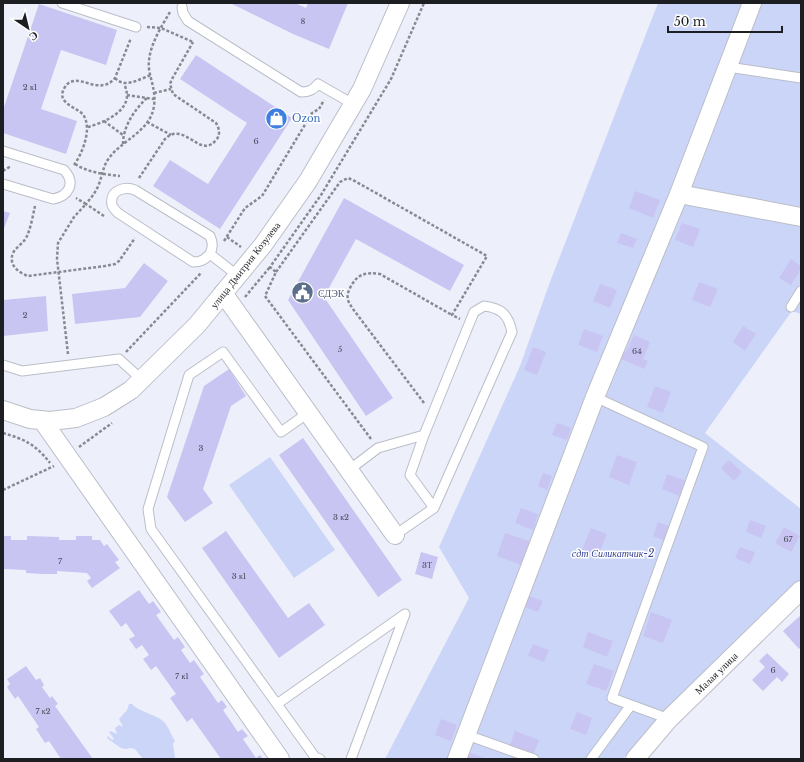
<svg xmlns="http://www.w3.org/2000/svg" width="804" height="762" viewBox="0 0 804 762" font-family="'Libre Baskerville',serif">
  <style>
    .green { fill: #cbd5f7 }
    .building { fill: #c8c5f3 }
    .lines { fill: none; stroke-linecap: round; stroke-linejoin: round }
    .lane-casing { stroke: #babec8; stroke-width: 11 }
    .street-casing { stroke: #babec8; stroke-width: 20 }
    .path { stroke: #888a91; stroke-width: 2.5; stroke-dasharray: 3 2; stroke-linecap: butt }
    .lane { stroke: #fff; stroke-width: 9 }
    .street { stroke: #fff; stroke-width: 18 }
    .labels { text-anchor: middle; stroke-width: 3; stroke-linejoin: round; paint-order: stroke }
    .number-label { font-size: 8px; fill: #484856 }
    .shop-label { font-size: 10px; fill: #366cbe; stroke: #fff; text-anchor: start }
    .street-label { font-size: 10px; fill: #1d1e22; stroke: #fff }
    .service-label { font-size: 10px; fill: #4e5e75; stroke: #fff; text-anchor: start }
    .park-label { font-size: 10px; font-style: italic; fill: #344295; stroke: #fff }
  </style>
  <rect width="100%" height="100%" fill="#edf0fb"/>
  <path class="green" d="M658,3H801V314L792,311L705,433L801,509V582L652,726L623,759H385L469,598L439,547L520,366L550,282Z
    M270,457L335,550L294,578L229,485Z
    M129,704H132C139,712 155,714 163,721C168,725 171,735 175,741L173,744L175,757L174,759H143L135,749L131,748L125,749L121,748L108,739L107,737L108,736L112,740L114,739L109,732L111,731L117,734L115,728L119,725L123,727L119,719L127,710Z"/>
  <path class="building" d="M230,3H295L306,8L308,3H348L329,49L293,34Z
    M39,4L117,30L106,65L61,50L41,109L77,121L66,154L3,133V110Z
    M196,55L292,118L220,229L153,186L170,160L208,184L247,123L180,79Z
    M635,191L660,200L653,218L629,208Z
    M344,198L464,265L450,291L356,239L324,297L393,398L366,416L288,300Z
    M3,211L10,213L3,231Z
    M682,223L700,229L693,247L675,240Z
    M621,233L637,239L633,248L617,243Z
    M791,259L801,266V269L791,285L779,278Z
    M144,263L168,281L140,317L75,324L72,294L125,288Z
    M699,282L718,289L710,307L692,300Z
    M600,284L617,290L610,308L593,301Z
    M46,296L48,331L3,336V300Z
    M743,326L756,334L745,351L733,342Z
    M584,329L603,336L597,352L578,345Z
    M634,335L650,342L643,359L648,361L644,369L617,357L620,350L626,352Z
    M533,347L546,352L537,375L524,370Z
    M229,369L246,396L231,406L203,489L213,503L185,522L167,497L204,386Z
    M655,386L671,392L663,413L647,407Z
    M557,423L571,428L567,440L552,435Z
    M303,438L402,580L378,597L279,455Z
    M617,455L637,462L629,485L609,477Z
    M729,460L742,472L734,481L721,468Z
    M543,473L552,476L547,490L538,486Z
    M667,474L686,481L680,496L662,489Z
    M521,508L538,514L533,530L515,523Z
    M750,520L766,526L761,538L746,532Z
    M658,522L671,527L665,541L653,536Z
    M784,527L800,536L791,552L775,543Z
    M591,528L607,534L598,556L582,550Z
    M226,531L288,618L309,603L325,625L279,658L202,548Z
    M505,533L532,542L523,566L497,556Z
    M3,536H11V540H27V536L59,537V540H76V536H92V540H100L104,546L107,544L119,560L115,562L120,568L92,588L87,581L91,578L87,573L57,571V574H42L26,573V570L3,569Z
    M740,547L755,552L750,564L735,558Z
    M421,552L438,557L432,579L415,574Z
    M139,590L149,604L153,601L161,612L156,615L174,640L178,637L185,647L181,650L190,663L194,660L204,674L200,677L218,703L222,700L227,707L223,710L238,732L242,729L248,736L243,739L256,758L260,755L263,759H221L192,718L187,722L170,698L176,694L156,666L151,670L143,659L149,655L142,645L136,649L129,639L135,636L126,623L121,627L109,611Z
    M527,595L543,601L538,612L522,606Z
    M651,612L672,620L663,643L643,636Z
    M801,615V647L799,649L783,631Z
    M588,632L613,641L607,657L583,647Z
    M533,644L549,650L544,662L528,656Z
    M767,653L789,674L782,682L777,677L763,691L752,680L765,667L759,661Z
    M594,664L614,671L606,691L586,684Z
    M26,666L36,680L40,678L44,685L42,687L50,698L52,696L58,704L55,706L93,759H61L49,741L45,743L36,729L39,727L18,696L15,699L7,687L10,684L7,679Z
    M577,712L592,718L586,735L570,729Z
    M441,719L457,725L451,741L435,735Z
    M515,731L539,740L534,753L510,745Z
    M468,752L487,759H465Z"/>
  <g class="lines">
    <defs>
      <path id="lane" d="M62,3L136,27
        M182,7L183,13L188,21L301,92C309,92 313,90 318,84L353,104
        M728,67L801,78
        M3,151L64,170C76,183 69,196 53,199L3,184
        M210,254C213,247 213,243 210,236L135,190C125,186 109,190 112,205C113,208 116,211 118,213L193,262C201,262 204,260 210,254L238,276
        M791,307L801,291
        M3,365L22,371L119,359L141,379
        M595,397L703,447L612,698L669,719
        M308,413L281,432L223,352L189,375L148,509L151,529L315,757L320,759
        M349,470L378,448L424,435L474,312L484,306C501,308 508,314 512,332L434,508L410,475L424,435
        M395,535L434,508
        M277,704L405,614
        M467,735L534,759
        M351,759L405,614
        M591,759L631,705"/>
      <path id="street" d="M679,194L801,217
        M223,293L395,535
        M3,410L30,419L50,421L76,418L104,407L131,390L197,325L263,245L308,181L362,89L400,3
        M42,420L280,759
        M457,759L595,397L679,194L752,3
        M635,759L669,719L801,590"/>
    </defs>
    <use href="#lane" class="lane-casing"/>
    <use href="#street" class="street-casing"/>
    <path class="path" d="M147,27L161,28L193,42
      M115,78C125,89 139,79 151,75
      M154,93L171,89
      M127,95L154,99
      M104,121L123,135
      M147,122L171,135
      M88,127C102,123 125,114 127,97C127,92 126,88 124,84
      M123,144C123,127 134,110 147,98
      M75,164C89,173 104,174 120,176
      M74,165C82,154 92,130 84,116C79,107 54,104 65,87C77,69 98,98 115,78L131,38
      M3,171L11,166
      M139,178L165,139C169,135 173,133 179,134C192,136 204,155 216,140C221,135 219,128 216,123L173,94L170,84L172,79L193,42
      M35,206C33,215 31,227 27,236C24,243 16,247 13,253C8,265 19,273 28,276L105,266L115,264L119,261L135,238
      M104,216L86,204C91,198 96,192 99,184C102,176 103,168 107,161C120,140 150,133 154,106C156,91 151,82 149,69C147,49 160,29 170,12
      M227,237L241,247
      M224,241L245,208L262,196L312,113L319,109L324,100
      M276,272L340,182L348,178L353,180L487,256L452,315L460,319
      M245,297L270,267
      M126,352L201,273
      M68,354L57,259L58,243L74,217L86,204L76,198
      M424,403L353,309C351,306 349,303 348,300C347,296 348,292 350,288C357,274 365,272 380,274L452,315
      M3,433C26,440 35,444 50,463
      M371,439L265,296L276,272L270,267L321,195L391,79L424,3
      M79,447L112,423
      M3,490L54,466"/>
    <use href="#lane" class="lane"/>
    <use href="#street" class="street"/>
  </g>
  <defs>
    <symbol id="shop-disc" viewBox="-11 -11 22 22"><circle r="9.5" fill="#3f7fe0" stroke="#fff"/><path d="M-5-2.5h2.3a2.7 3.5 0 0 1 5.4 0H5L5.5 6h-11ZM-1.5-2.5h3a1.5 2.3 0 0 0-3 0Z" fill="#fff"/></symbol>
    <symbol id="civic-disc" viewBox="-11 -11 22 22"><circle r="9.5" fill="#5c6f8a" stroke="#fff"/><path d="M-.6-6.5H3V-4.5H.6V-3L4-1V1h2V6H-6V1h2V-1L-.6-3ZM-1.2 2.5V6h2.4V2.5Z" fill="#fff"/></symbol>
  </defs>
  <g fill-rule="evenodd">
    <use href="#shop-disc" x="264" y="106" width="25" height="25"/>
    <use href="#civic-disc" x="290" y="280" width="25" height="25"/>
  </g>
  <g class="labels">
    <g class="number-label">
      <text x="303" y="24">8</text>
      <text x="30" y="90">2 к1</text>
      <text x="256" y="144">6</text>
      <text x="25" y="318">2</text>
      <text x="340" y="352">5</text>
      <text x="637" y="354">64</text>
      <text x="201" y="451">3</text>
      <text x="341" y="520">3 к2</text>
      <text x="788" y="542">67</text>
      <text x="60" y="564">7</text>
      <text x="427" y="568">3Т</text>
      <text x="239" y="579">3 к1</text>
      <text x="773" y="673">6</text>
      <text x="182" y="679">7 к1</text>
      <text x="43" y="714">7 к2</text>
    </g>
    <g class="shop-label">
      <text x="292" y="122">Ozon</text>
    </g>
    <g class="street-label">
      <text transform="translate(245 265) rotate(-52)" y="4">улица Дмитрия Козулева</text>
      <text transform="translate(716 673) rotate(-44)" y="4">Малая улица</text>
    </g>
    <g class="service-label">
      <text x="318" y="297">СДЭК</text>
    </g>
    <g class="park-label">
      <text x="613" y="557">сдт Силикатчик-2</text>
    </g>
  </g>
  <rect width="804" height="762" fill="none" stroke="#1d1e22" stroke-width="8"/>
  <g transform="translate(28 28) rotate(145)" stroke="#ffffff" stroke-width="3" paint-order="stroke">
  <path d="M0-3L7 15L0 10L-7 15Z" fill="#1d1e22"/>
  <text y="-6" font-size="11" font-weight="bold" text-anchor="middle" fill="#1d1e22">С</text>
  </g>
  <path d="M668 26v6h114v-6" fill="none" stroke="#1d1e22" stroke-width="2"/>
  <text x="674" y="26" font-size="12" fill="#1d1e22" stroke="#ffffff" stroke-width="3" paint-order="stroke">50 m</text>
</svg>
